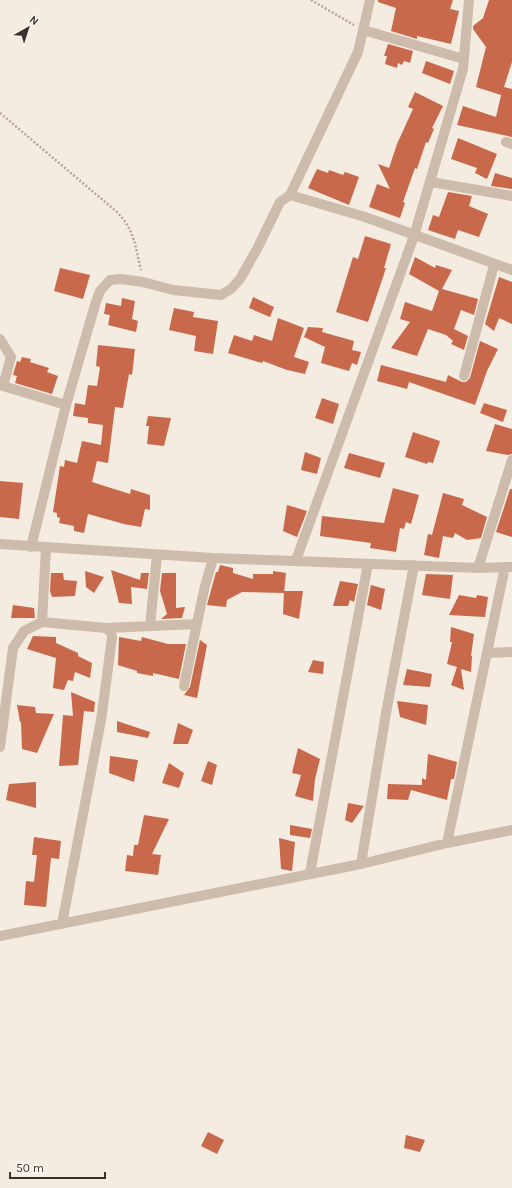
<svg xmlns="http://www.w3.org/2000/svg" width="512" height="1188" viewBox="0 0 512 1188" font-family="Karla,sans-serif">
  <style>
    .building { fill: #c8694b }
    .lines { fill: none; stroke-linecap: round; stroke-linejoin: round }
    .path { stroke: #b9a596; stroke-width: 2.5; stroke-dasharray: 2 2; stroke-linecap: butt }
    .minor { stroke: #cdbbac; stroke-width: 10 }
  </style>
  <rect width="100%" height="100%" fill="#f4ebe1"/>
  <path class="building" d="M378,0H453L450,9L459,11L451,44L417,36V39L391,31L396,8L378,2Z
    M489,0H512V62L504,87L512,89V137L457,125L463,106L496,117L502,91L501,95L476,87L486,47L473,29V26L483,18Z
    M388,44L413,51L410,63L404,61L402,65L398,63L397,68L385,64L387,56H384Z
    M426,61L454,71L450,84L422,73Z
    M415,92L443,106L432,128L434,129L428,143L426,142L417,169L415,168L403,202L405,203L400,218L369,207L377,184L390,189L378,164L389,168L397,144L413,109L408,107Z
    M458,138L497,154L487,179L475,173L477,168L451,159Z
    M317,169L328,173L329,170L343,175L345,172L359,177L349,205L308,188Z
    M495,173L512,178V189L491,186Z
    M448,192L472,196L469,206L488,214L479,237L458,230L455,239L428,230L433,215L439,217Z
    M365,236L391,244L384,268H386L368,322L336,312L353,257L358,259Z
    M415,257L435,268L436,265L452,270L442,289L478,299L474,315L461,310L454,329L468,336L464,350L451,344L453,341L446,335L428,329L417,356L391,348L410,322L400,319L405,302L432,311L439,291L409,274Z
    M60,268L90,275L83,299L54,291Z
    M499,277L512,282V324L499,318L494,331L485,324Z
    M253,297L274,307L270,317L249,308Z
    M122,298L135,301L132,319L138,321L136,332L108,325L110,315L104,314L106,303L121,306Z
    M174,308L194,312L193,317L218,321L213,354L194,351L196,336L169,330Z
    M278,318L304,328L294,357L309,362L305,374L287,370L263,361L262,363L228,353L234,335L252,341L254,335L272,341Z
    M308,327L323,328L322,332L354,341L352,350L361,352L357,365L352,363L349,371L321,363L325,347L304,337Z
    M480,341L498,349L487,371L475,405L409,382L407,389L377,381L381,365L446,382L448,375L462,382H466L470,378Z
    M98,345L135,349L132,375L129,374L123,408L115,407L108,463L97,461L92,482L130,494L131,489L150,495V510L145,509L141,527L124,524L88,514L84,533L74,531V526L59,523L60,518L57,517V513L53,512L60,466L64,467L65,460L77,463L82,441L101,445L103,425L88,423V418L73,416L75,403L85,405L88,385L97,386L100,367L96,366Z
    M22,357L31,359L30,362L49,368L47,372L58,376L52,394L15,383L17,376L13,375L17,361L20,362Z
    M322,398L339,404L333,424L315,418Z
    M484,403L507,410L503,422L480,413Z
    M148,416L171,418L164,446L147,444L149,426H146Z
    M495,424L512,429V454L508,455L486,451Z
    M413,432L440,441L433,463L428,462L427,464L405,457Z
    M305,452L321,458L317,474L301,470Z
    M349,453L385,463L380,478L344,468Z
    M0,481L23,483L19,519L0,517Z
    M393,488L419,495L411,524L406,522L404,529L400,528L396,552L370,548L371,543L320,536L322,516L384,523Z
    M510,489H512V537L496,532Z
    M443,493L464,499L462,505L487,517L481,538L467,540L455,533L453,538L443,536L439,558L424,555L428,534L432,535Z
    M287,505L307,511L297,537L283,531Z
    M220,565L233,568V573L253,579V574H273V571L286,573L284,593L242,592L227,600L226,607L207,605L216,572H218Z
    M111,570L140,580L141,573H149L147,589L131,587L132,604L119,603Z
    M85,571L104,577L94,593L86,587Z
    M51,573H63L64,580L77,581L75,596L52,597L50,591Z
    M162,573H176V608L185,607L182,618L161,619L167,614L160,591Z
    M426,574L453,575L450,599L422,595Z
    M340,581L358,584L354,602L350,600L348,606H333Z
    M371,585L385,589L381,610L367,605Z
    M284,591H303L299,619L283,614Z
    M459,595L476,598L477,595L488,597L485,617L449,615Z
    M13,605L34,608L35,618H11Z
    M451,627L474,634L471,656H472L471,672L461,669L464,690L451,685L457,667L447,664L452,642H450Z
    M33,636L56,637V643L78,653V656L92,663L90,678L75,672L73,681L68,680L64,690L53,688L56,658L27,649Z
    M119,637L141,641L142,637L168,644H186L179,679L153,673V676L137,673V671L118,665Z
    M200,640L207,645L197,698L184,695L190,687Z
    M313,660L324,662L323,674L308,672Z
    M407,669L432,674L430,687L403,685Z
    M71,692L95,702L94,712L84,711L78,765L59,766L63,715L73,716Z
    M397,701L428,705L426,725L400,717Z
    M17,705L35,707L36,713L54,714L37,753L22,749L21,722H20Z
    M117,721L150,732L148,738L117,732Z
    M178,723L193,730L188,744H173Z
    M298,748L320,759L315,779L313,801L295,796L301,775L292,773Z
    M428,754L457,762L454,779H451L447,800L411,790L408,800L387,799L388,784L422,785V778L426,780Z
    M110,756L138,760L134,782L109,773Z
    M208,761L217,765L212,785L201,781Z
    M169,763L184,773L179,788L162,783Z
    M36,782V808L6,800L9,784Z
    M348,803L364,806L352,823L345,820Z
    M144,815L169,819L152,854L161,855L158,875L125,871L127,855L133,856L134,845H138Z
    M290,825L312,829L310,838L290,835Z
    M34,837L61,841L59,859L51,858L46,907L24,905L26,881L34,882L37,855H32Z
    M279,838L295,842L292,871L281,869Z
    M208,1132L224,1140L217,1154L201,1146Z
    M406,1135L425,1140L420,1152L404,1148Z"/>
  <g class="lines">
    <path class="path" d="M311,0L354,25
      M0,113L117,212C135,231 135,246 141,270"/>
    <path class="minor" d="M363,30L464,59
      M506,142L512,144
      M431,182L512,196
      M290,195L358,52L370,0
      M0,339L11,357L3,386L66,405
      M464,376L494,265
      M0,544L213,558L478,568L512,567
      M31,547L66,405L95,305L100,291L110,280L121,279L143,282L173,290L221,295L231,289L240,279L257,249L280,202L290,195L365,217L512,270
      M296,560L414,236L463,69L469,0
      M478,568L512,460
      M42,622L46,548
      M150,626L157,555
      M106,628L197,624
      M487,653L512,652
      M184,686L204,590L213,558
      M0,747L13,648L24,631L42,622L106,628L111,632L112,638L101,720L62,924
      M447,843L505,567
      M361,864L386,713L414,565
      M310,873L368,564
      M0,936L361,864L447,843L512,830"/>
  </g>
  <g transform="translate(28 28) rotate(39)" stroke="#fbf5ee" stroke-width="3" paint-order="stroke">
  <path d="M0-3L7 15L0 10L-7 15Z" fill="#3b302b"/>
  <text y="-6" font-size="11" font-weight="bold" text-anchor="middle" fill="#3b302b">N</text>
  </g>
  <path d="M10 1172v6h95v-6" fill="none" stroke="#3b302b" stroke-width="2"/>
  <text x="16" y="1172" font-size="12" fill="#3b302b" stroke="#fbf5ee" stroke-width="3" paint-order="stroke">50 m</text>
</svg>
